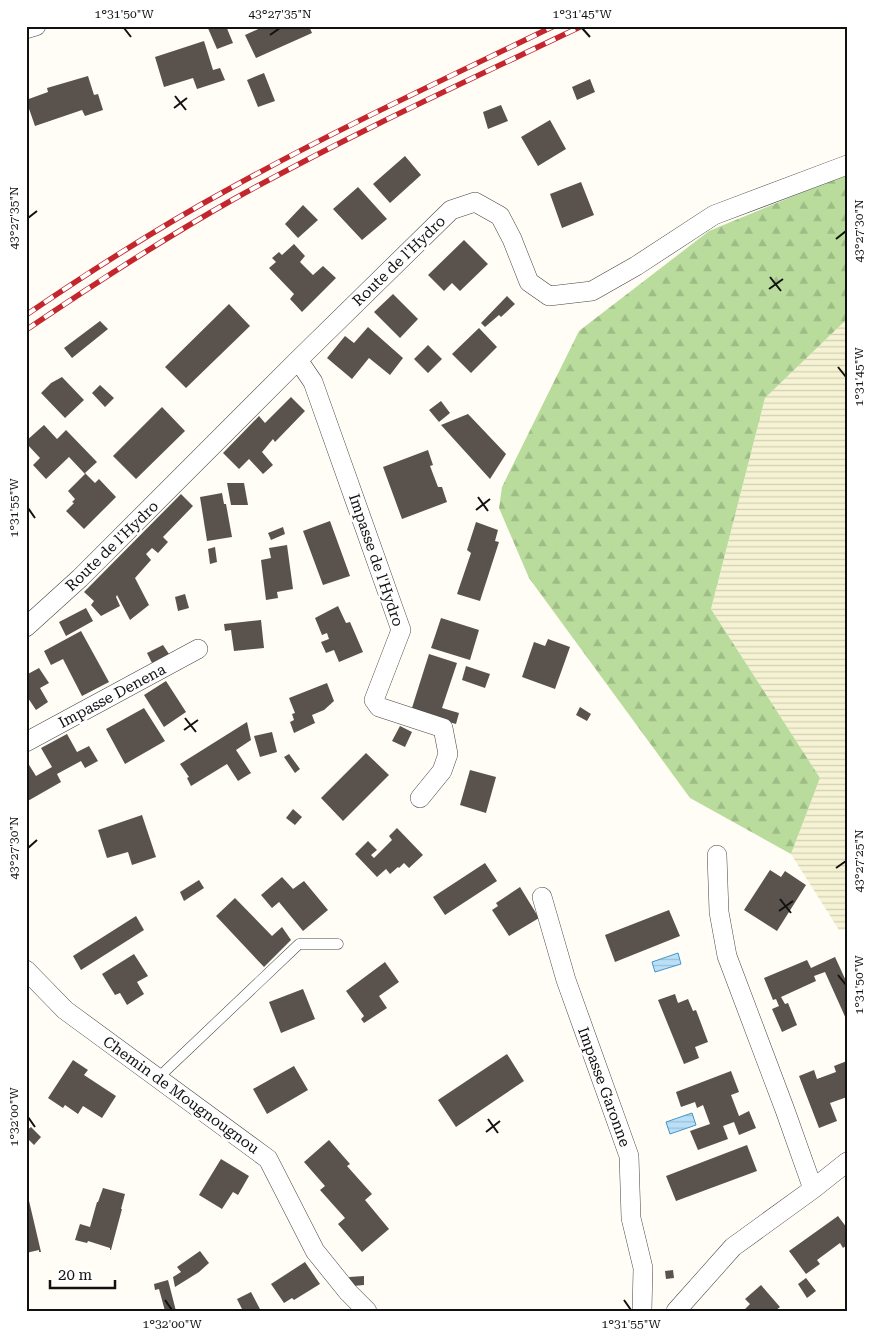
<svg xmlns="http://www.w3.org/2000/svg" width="873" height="1337" viewBox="0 0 873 1337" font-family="'Roboto Serif',serif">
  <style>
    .farmland { fill: url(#farmland-rules) }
    .forest { fill: url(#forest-firs) }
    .water { fill: url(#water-rules); stroke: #3f96cf }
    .building { fill: #5a524d }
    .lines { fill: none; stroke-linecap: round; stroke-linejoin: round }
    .service-casing { stroke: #444; stroke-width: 11 }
    .minor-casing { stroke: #444; stroke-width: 20 }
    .service { stroke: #fff; stroke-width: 10 }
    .minor { stroke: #fff; stroke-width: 19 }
    .rail-casing { stroke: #c4262e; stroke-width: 5.5 }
    .rail { stroke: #fff; stroke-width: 4; stroke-dasharray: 11; stroke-linecap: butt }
    .ticks { fill: none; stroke: #111; stroke-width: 2 }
    .labels { text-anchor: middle; stroke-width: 5; stroke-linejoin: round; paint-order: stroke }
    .street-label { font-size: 15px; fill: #111; stroke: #fff }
    .neatline { fill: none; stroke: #111; stroke-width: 2 }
    .ticks-label { font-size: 12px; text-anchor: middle; fill: #111 }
  </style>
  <defs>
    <pattern id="farmland-rules" width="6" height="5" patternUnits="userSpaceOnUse" patternTransform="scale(1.25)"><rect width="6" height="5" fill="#f6f3d4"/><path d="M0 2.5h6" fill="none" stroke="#d2cfb5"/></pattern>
    <pattern id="forest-firs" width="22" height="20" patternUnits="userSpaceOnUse" patternTransform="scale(1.25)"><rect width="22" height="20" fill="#b9dc9c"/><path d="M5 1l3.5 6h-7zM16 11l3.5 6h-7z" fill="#9ebc85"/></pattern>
    <pattern id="water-rules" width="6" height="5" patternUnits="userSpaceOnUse" patternTransform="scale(1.25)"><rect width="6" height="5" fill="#b9e0f7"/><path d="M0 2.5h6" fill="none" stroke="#9ebfd3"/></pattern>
  </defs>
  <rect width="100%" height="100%" fill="#fffdf5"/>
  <path class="farmland" d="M847,319V929L839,930L791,854L820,778L711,609L765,398Z"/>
  <path class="forest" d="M847,174V319L765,398L711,609L820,778L791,854L690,798L529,578L499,508L502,487L579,331L709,231Z"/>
  <path class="water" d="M678,953L681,964L655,972L652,962Z
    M692,1113L696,1125L670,1134L666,1122Z"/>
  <path class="building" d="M207,26H226L233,43L217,49Z
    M265,26H309L312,33L256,58L245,35Z
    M204,41L213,70L220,68L225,80L197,89L193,78L164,87L155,57Z
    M264,73L275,101L258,107L247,80Z
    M88,76L94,95L98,94L103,110L85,116L82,110L35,126L26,100L48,92L47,88Z
    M590,79L595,92L577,100L572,87Z
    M501,105L508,121L488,129L483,112Z
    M550,120L566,149L538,166L521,137Z
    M405,156L421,175L390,203L373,184Z
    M581,182L594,215L562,228L550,194Z
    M358,187L387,219L362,240L333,209Z
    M303,205L318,220L298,238L285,224Z
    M464,240L488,264L460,291L452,283L444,291L428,275Z
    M294,244L305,256L300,262L313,275L323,266L336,278L302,312L290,299L294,294L269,268L276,262L272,258L279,252L282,255Z
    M393,294L418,319L400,338L374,312Z
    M507,296L515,304L501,317L499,315L485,327L481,323Z
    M229,304L250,326L186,388L165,367Z
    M100,321L108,329L72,358L64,348Z
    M368,327L403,358L390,375L369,358L352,379L327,358L345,336L354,343Z
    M479,328L497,347L471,373L452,354Z
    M428,345L442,359L428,373L414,359Z
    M62,377L84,400L65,418L41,393L51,383Z
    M100,385L114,398L105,407L92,393Z
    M291,397L305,411L275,442L273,439L262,452L273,465L263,474L249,459L239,469L223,453L259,416L265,423Z
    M441,401L450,413L439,422L429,410Z
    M162,407L185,431L136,479L113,456Z
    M468,414L506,454L490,479L441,425Z
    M44,425L57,439L66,430L97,462L85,473L95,483L99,479L116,497L84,529L66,511L74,503L72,502L75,499L68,491L85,474L69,457L46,479L33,465L40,458L26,443V441Z
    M428,450L433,465L430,466L438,487H442L447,502L402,519L383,467Z
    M227,483H244L248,505H231Z
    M222,493L224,504H226L232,537L207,541L200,497Z
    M181,494L193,506L163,537L168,542L158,553L152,548L146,554L151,560L135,578L149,605L130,620L117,595L116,597L120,606L101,616L91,605L94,601L84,592Z
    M330,521L350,576L323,585L303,531Z
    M476,522L498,530L495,541L499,542L480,601L457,594L471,553L467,550Z
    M283,527L285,534L271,540L268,533Z
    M287,545L293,589L277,592L278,598L266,600L261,560L271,558L269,548Z
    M215,547L217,562L210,564L208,549Z
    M185,594L189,608L178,611L175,597Z
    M338,606L346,623L350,622L363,652L339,662L334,650L326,653L321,642L329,639L327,633L322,635L315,618Z
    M86,608L93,621L66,636L59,622Z
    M441,618L479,630L470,660L431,648Z
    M261,620L264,648L234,651L231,630L225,631L224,624Z
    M81,631L109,682L82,696L63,659L51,665L44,651Z
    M548,639L570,647L555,689L522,677L534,642L545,646Z
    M163,645L169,654L152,663L147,653Z
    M429,654L457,663L442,708L459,713L456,724L411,711Z
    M466,666L490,674L485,688L462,680Z
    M39,668L49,683L40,688L48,702L36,710L26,695V675Z
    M166,681L186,712L164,727L144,695Z
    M327,683L334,701L324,710L312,715L315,723L294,733L290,722L294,720L292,714L295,713L289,698Z
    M580,707L591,714L587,721L576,715Z
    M144,708L165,741L125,764L106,729Z
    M247,722L251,740L236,750L251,773L238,781L227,764L191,786L187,778L189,777L180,764Z
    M400,726L412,732L405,747L392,741Z
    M272,732L277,752L260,757L254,736Z
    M67,734L77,752L89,746L98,761L85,768L81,761L57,774L61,782L26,802V760L36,776L52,767L41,748Z
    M366,753L389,775L343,821L321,798Z
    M289,754L300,769L295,773L284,757Z
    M470,770L496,777L486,813L460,805Z
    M293,809L302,817L295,825L286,818Z
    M142,815L156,857L132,865L128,852L107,858L98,830Z
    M397,828L423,855L409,868L404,863L399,868L398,867L390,874L386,869L377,877L355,854L368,841L377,850L371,855L374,858L392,840L389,836Z
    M485,863L497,881L445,915L433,897Z
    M770,870L781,877L785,871L806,885L777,931L744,910Z
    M282,877L293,889L304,881L328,910L303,931L279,902L272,908L261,895Z
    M199,880L204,888L184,901L180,892Z
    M520,887L539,918L509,936L492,910L498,906L496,903Z
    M235,898L272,936L282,927L291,940L264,967L216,916Z
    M669,910L680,936L615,962L605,935Z
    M136,916L144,930L81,970L73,956Z
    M134,954L148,976L137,982L144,994L127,1005L120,993L115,995L102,974Z
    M835,957L847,983V1021L825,972L814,976L816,981L781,997L785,1004L788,1003L797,1025L782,1032L772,1009L779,1006L776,999L773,1000L764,978L807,960L811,968Z
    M385,962L399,982L379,996L387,1008L364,1023L361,1019L364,1016L346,991Z
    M303,989L315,1019L281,1033L269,1002Z
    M675,994L678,1003L688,999L693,1011L696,1010L708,1042L695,1047L699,1058L684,1064L658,1000Z
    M507,1054L524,1081L456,1127L438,1100Z
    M73,1060L88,1070L84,1075L116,1096L102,1118L83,1106L78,1114L65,1105L63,1108L48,1098Z
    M847,1061V1097L830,1103L837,1121L819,1128L799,1076L814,1070L817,1079L836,1072L834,1066Z
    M294,1066L308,1090L267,1114L253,1089Z
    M731,1071L739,1092L731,1095L739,1116L749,1111L756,1128L739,1135L734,1122L723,1126L728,1139L698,1150L690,1131L710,1124L703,1105L697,1108L695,1102L681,1107L676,1092Z
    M31,1127L41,1137L34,1145L26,1137V1131Z
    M329,1140L350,1164L347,1166L372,1194L365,1200L389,1229L362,1252L338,1224L345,1218L320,1190L325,1186L304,1162Z
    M747,1145L757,1171L676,1201L666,1176Z
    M221,1159L249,1176L238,1195L233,1192L222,1209L199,1195Z
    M26,1188L41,1252H39V1250L26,1253Z
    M103,1188L125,1194L121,1209H122L111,1250H110V1248L88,1241L87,1243L75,1240L80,1224L90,1227L97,1202H98Z
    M838,1216L847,1228V1245L843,1248L840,1243L817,1260L820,1264L806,1274L789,1251Z
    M200,1251L209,1263L199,1272L175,1287L173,1277L181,1272L177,1267Z
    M305,1262L320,1284L294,1300L292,1298L284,1303L271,1284Z
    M673,1270L674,1278L666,1279L665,1271Z
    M364,1276V1285L353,1286L349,1277Z
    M806,1278L816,1291L807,1298L798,1284Z
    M168,1280L176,1311H165L159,1289L155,1290L154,1284Z
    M761,1285L780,1307L775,1311H743L750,1304L745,1299Z
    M251,1292L261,1311H243L237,1299Z"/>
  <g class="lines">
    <defs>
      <path id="service" d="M158,1078L299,944H338"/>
      <path id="minor" d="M26,29L36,26
        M298,360L313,382L401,630L374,700L379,707L443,728L448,754L442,771L420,798
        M26,627L80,578L298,360L451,210L475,202L500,216L512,239L529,282L549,296L592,291L636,266L714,215L847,165
        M26,742L198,649
        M717,855L719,912L727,956L785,1110L813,1189
        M542,897L566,980L629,1156L631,1218L643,1268L642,1311
        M26,970L65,1010L268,1159L315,1251L348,1292L367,1311
        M676,1311L733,1247L813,1189L847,1162"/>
    </defs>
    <use href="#service" class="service-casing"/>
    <use href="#minor" class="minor-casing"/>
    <use href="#service" class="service"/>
    <use href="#minor" class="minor"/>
    <defs>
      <path id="rail" d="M26,315C92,270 159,227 229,189C335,130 445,79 554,26
        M26,330C94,284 163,239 234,199C347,136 465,82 582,26"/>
    </defs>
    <use href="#rail" class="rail-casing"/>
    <use href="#rail" class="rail"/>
  </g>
  <path class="ticks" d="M124,28L131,37M582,28L590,37M270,35L280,28M175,96L186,110M174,108L187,98M28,218L37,211M836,239L846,231M770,277L781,291M769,289L783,279M838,367L846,377M478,497L488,511M28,508L35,518M476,510L490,499M185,718L196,732M184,730L198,720M28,848L37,840M836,868L846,861M780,899L791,913M779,911L793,901M838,975L846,985M28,1117L35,1127M488,1119L498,1133M486,1132L500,1121M165,1300L172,1310M624,1300L631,1310"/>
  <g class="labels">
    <g class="street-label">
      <text transform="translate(399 261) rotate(-44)" y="5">Route de l'Hydro</text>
      <text transform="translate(112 546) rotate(-44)" y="5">Route de l'Hydro</text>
      <text transform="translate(376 560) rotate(71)" y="5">Impasse de l'Hydro</text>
      <text transform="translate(112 696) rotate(-28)" y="5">Impasse Denena</text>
      <text transform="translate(604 1087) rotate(70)" y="5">Impasse Garonne</text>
      <text transform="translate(181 1095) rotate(36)" y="5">Chemin de Mougnougnou</text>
    </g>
  </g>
  <rect width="873" height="1337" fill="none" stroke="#ffffff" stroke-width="55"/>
  <path d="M50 1280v8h65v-8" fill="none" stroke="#111111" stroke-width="2.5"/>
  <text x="58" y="1280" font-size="15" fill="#111111" stroke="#ffffff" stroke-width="4" paint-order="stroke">20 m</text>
  <rect x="28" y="28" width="818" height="1282" class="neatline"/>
  <g class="ticks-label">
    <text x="124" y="18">1°31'50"W</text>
    <text x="280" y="18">43°27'35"N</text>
    <text x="582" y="18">1°31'45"W</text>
    <text transform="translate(14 218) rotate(-90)" y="4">43°27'35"N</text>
    <text transform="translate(859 231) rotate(-90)" y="4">43°27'30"N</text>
    <text transform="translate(859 377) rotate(-90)" y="4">1°31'45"W</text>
    <text transform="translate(14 508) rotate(-90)" y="4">1°31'55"W</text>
    <text transform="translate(14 848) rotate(-90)" y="4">43°27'30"N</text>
    <text transform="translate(859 861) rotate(-90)" y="4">43°27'25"N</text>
    <text transform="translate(859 985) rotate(-90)" y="4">1°31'50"W</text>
    <text transform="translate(14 1117) rotate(-90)" y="4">1°32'00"W</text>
    <text x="172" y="1328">1°32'00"W</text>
    <text x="631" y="1328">1°31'55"W</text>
  </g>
</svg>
